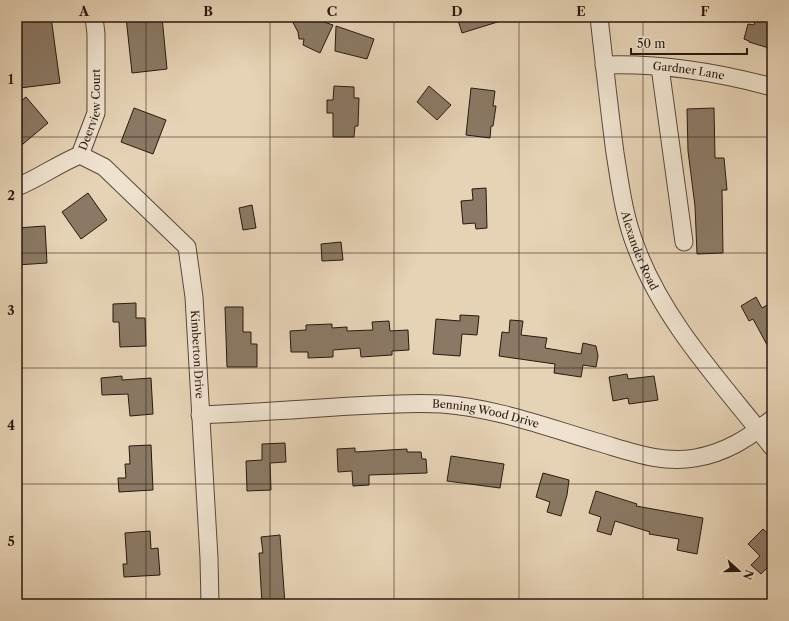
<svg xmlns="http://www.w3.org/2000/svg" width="789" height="621" viewBox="0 0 789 621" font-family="'Libre Caslon Text',serif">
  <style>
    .building { fill: #8b7965; stroke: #28190e }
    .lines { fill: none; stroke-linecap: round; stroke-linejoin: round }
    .minor-casing { stroke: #584738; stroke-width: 19 }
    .minor { stroke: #efe2cf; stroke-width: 17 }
    .grid { fill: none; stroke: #28190e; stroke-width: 1; stroke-opacity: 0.55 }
    .labels { text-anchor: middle; stroke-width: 3.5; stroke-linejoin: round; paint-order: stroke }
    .street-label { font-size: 11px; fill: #28190e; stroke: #efe2cf }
    .neatline { fill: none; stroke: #28190e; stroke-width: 1.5 }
    .grid-label { font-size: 13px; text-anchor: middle; font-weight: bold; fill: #28190e }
  </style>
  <rect width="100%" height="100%" fill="#e6d2b5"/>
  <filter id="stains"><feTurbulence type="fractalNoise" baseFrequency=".005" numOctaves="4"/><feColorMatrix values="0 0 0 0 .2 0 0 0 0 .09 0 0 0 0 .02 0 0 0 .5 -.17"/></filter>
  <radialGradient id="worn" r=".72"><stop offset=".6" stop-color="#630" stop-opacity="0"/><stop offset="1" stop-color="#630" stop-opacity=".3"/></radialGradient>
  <path class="building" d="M17,17H51L60,83L20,88L17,63V54H20Z
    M126,17H162L167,69L132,73Z
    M290,17H309L333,25L320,53L303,45L304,39H299L298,32Z
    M457,17H503L504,20L462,33Z
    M756,17H772V49L749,42V41L744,39L748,24L754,25Z
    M336,26L374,39L367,59L335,51Z
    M334,86L354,87V98H359L358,126H355L354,137H333V113H327V100H333Z
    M429,86L451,105L437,120L417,102Z
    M471,88L495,91L493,106H496L493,126H491L490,138L466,135Z
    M26,97L48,123L17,149V104Z
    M134,108L166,120L153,154L121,142Z
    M714,108L715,158H724L727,190H722L723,253L697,254L695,206L688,151L687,109Z
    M486,188L487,228L476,229L475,223L463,224L461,201L473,200L472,189Z
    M88,193L107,220L81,239L62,212Z
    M252,205L256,228L243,230L239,208Z
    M45,226L47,263L17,265V228Z
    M341,242L343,260L322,261L321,244Z
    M756,297L762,308L772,302V354L753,319L749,321L741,306Z
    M136,303V318H145L146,346L120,347L119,322H113V304Z
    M225,307H243V332H251V344H257V367H227Z
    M460,315L479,316L477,335L462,334L460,356L433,354L436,319L460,321Z
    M510,320L523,321L521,335L547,338L545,348L581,354L583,343L596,346L598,356L596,367L583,365L581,377L554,373L555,364L499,356L502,332L509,333Z
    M389,321L390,331L408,330L409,350L392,351V355L361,357L360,348L333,350V357L308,358V352H291L290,331L306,330V325L332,324V328L347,327V331L373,330L372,322Z
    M627,374L628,379L654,376L658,400L629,404L628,398L613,401L609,377Z
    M122,376V380L151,378L153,414L130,416L128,394L102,395L101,378Z
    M285,443L286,462L270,463L271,490L247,491L246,461L262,460V444Z
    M151,445L153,490L119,492L118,478H126L125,464H130L129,446Z
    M355,448V452L407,449V452H421L422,459H426L427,473L369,475V485L353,486L352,471L338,472L337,449Z
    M451,456L504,464L500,488L447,481Z
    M543,473L569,480L567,495L561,516L547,512L550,502L536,497Z
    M596,491L637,504L636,506L703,518L697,554L677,550L679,539L649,534L650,532L615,521L611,535L597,531L601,517L589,513Z
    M763,529L772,537V568L769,566L761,574L751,565L760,556L748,544Z
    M150,531L151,549L158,548L160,575L124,577L123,564H127L125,533Z
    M280,535L285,604H262L259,553H263L261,537Z"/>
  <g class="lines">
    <defs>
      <g id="minor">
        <path id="s1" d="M599,17C604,62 609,107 615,153C620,184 624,217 636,247C664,323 723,384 772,447"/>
        <path id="s2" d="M604,65C661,63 717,72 772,87"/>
        <path d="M660,67L684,242"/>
        <path id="s3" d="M80,155L104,167L187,247L194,297L209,558L210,604"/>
        <path id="s4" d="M17,187C39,178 58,164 80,155L96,113V34L94,17"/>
        <path id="s5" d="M200,415C246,413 291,410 336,407C371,405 407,402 442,404C496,408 546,427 597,442C629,451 661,464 695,458C725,453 749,438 772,419"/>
      </g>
    </defs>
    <use href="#minor" class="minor-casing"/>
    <use href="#minor" class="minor"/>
  </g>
  <path class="grid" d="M146,17V604M270,17V604M394,17V604M519,17V604M643,17V604M17,137H772M17,253H772M17,368H772M17,484H772"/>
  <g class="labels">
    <g class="street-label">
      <text dy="4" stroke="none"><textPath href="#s2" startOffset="85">Gardner Lane</textPath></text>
      <text dy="4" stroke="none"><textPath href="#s4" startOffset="118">Deerview Court</textPath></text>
      <text dy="4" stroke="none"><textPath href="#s1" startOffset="238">Alexander Road</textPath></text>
      <text dy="4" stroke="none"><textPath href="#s3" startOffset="250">Kimberton Drive</textPath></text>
      <text dy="4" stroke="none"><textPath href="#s5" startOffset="287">Benning Wood Drive</textPath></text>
    </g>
  </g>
  <rect width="789" height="621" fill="none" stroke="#e6d2b5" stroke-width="44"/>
  <g transform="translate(739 571) rotate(111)" stroke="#efe2cf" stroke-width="3" paint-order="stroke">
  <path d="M0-3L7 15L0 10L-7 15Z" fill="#28190e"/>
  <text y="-6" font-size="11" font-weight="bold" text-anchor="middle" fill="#28190e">N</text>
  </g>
  <path d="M631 48v6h116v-6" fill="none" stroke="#28190e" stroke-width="2"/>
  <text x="637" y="48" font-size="12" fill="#28190e" stroke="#efe2cf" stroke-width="3" paint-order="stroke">50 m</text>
  <rect x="22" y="22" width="745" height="577" class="neatline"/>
  <g class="grid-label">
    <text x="84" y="16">A</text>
    <text x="208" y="16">B</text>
    <text x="332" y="16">C</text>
    <text x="457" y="16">D</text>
    <text x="581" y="16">E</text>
    <text x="705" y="16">F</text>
    <text x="11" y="84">1</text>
    <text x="11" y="200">2</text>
    <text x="11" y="315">3</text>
    <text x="11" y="430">4</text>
    <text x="11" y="546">5</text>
  </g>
  <rect width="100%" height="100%" filter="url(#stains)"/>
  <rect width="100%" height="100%" fill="url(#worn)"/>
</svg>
